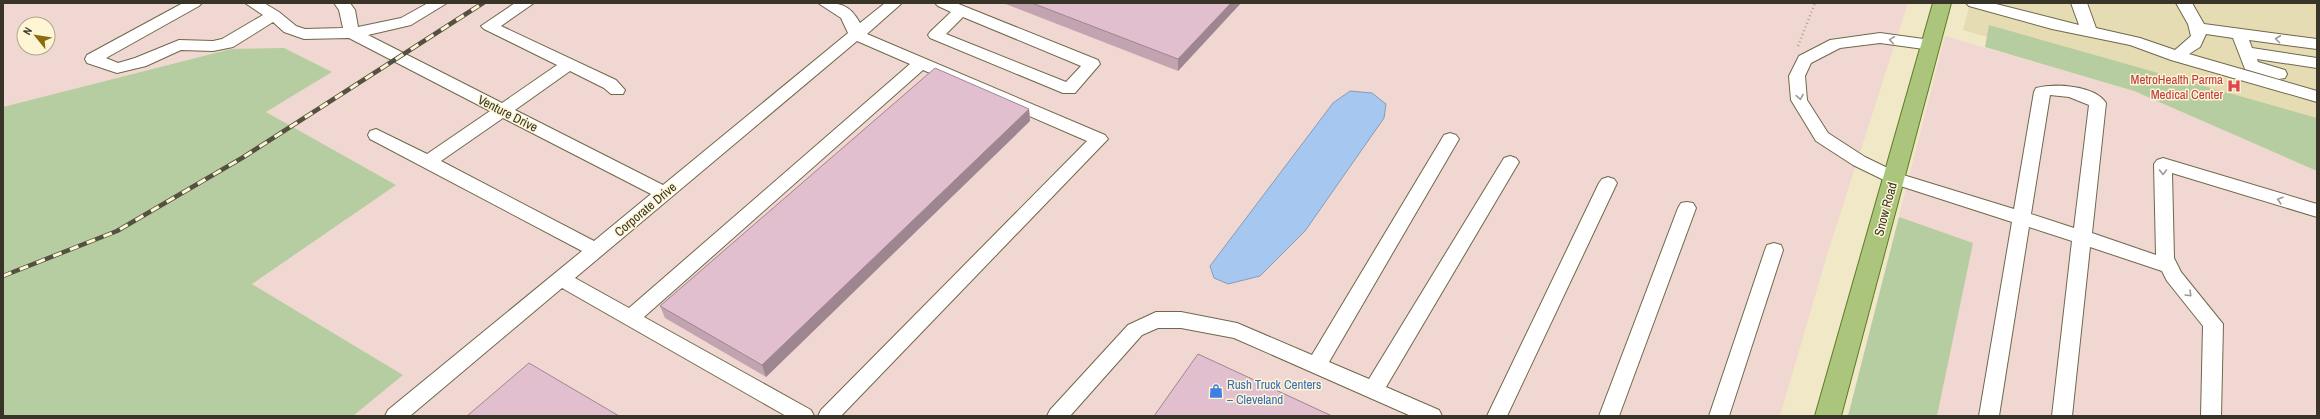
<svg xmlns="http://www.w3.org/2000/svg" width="2320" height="419" viewBox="0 0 2320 419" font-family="'Archivo Narrow',sans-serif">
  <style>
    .industrial { fill: #f1d7d1; fill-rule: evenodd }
    .built { fill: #e6dcb3 }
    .green { fill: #b6cca1 }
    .water { fill: #a6c8f0; stroke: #859cb4 }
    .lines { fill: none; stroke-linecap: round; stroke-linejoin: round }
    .minor-casing { stroke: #6f684a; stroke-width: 2 }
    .major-casing { stroke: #5e7b25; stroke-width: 2 }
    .path { stroke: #aca68b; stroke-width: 2.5; stroke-dasharray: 1 3; stroke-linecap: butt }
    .minor { fill: #fff; fill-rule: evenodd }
    .major { fill: #abc67c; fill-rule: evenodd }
    .rail-casing { stroke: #545140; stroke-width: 4.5 }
    .rail { stroke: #fdf5d3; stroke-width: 3; stroke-dasharray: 9; stroke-linecap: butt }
    .wall { fill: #c2a4b1 }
    .shaded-wall { fill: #9e8690 }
    .building { fill: #e2bfce; stroke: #9e8690 }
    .oneway { stroke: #9c9a94 }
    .labels { text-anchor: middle; stroke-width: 3; stroke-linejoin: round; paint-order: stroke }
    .health-label { font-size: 13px; fill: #be3a42; stroke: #fdf5d3; text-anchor: end }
    .street-label { font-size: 13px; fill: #383528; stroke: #fdf5d3 }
    .shop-label { font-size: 13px; fill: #366cbe; stroke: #fdf5d3; text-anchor: start }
  </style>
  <rect width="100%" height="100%" fill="#f0e8c6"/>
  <path class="industrial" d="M3,3H1908L1827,255L1780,416H353L403,375L252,284L396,185L266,112L332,72L231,49L3,107ZM24,24H48V48H24Z
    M1945,36L2134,91L2317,171V416H1848Z"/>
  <path class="built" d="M1970,3H2317V135L1963,30Z"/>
  <path class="green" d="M1989,25L2317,118V171L2134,91L1985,47Z
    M284,48L332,72L266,112L396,185L252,284L403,375L353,416H3V107L231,49Z
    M1899,217L1973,243L1937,416H1848Z"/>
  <path class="water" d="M1350,91L1372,93L1386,104L1384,118L1305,231L1260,276L1228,284L1214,278L1210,266L1333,103Z"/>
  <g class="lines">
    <defs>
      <path id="minor" d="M183,3H202L199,6L106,58L118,63L135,58L179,40L213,41L222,39L263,15L245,3H264L279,12L296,26L305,29L343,28L339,10L334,3H350L355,10L358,27L401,18L428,3H447L411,25L368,35L502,103L557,65L484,29L481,26L515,3H534L501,26L616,80L625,90L623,94H611L604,88L570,71L515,110L663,185L848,33L841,18L818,3C839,3 849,3 860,23L885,3H902L867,34L1105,135L1108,139L841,416H818L821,410L1087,141L923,70L644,317L811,410L814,416H786L562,288L410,416H385L388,410L582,251L370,139L368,135L370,131L376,129L427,154L490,111L349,38L304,39L284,32L273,22L233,47L213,51L181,50L146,66L117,73L87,63L85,59L87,55ZM857,41L910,64L629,308L575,278ZM503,118L651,194L594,241L441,161Z
        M935,3H956L966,7L1098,60L1100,64L1075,93H1063L930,38L928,35L930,32L951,12L938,6ZM963,17L1081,66L1066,82L946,34Z
        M1966,3H1992L2079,25L2071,3H2087L2096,28L2140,38L2175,50L2191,36L2188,24L2176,3H2192L2204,24L2317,39V49L2249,40L2252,48L2317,58V68L2257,59L2258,62L2285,70L2287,74L2285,78L2279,79L2245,69L2233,38L2206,34L2200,47L2189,54L2317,91V102L2171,60L2130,45L2052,29L1969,6Z
        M1880,33L1931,40L1937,41L1939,45L1937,49L1931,50L1880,43L1840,48L1811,63L1805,76L1807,100L1828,133L1865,157L1900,174L2014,209L2034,92L2036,88C2054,83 2095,85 2106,103L2092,233L2156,255L2154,164L2157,160L2163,158L2317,204V217L2172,173L2174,258L2181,272L2223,324L2221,416H2201L2203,326L2167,281L2162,271L2090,247L2072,416H2052L2072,241L2029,227L1999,416H1979L2012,222L1888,182L1853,165L1816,141L1791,100L1789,76L1799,56L1830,40ZM2050,95L2069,97L2089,105L2074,228L2031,214Z
        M1450,133L1456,135L1459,139L1329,362L1369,379L1504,158L1510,156L1516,158L1519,162L1386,387L1439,410L1442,416H1411L1234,338L1181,328H1158L1142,335L1070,416H1047L1050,410L1128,325L1156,312H1181L1237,323L1312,355L1444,135Z
        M1608,177L1614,179L1617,183L1507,416H1487L1599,183L1602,179Z
        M1687,202L1693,203L1696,208L1619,416H1599L1678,208L1681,203Z
        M1774,243L1781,245L1783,250L1729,416H1709L1765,250L1767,245Z"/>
      <path id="major" d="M1933,3H1951L1841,416H1815Z"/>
    </defs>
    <use href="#minor" class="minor-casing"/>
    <use href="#major" class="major-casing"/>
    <path class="path" d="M1798,46L1815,3"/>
    <use href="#minor" class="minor"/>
    <use href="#major" class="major"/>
    <defs>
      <path id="rail" d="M3,276L117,231L242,158L483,3"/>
    </defs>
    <use href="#rail" class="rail-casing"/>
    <use href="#rail" class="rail"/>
  </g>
  <path class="wall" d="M1003,3H1241L1178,71Z
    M1029,109L1030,121L766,377L665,318L660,306Z"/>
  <path class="shaded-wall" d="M1231,3H1241L1178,71V59Z
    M1029,109L1030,121L766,377L762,365Z"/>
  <path class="building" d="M1032,3H1231L1178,59Z
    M935,68L1029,109L762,365L660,306Z
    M1198,354L1332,416H1154Z
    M529,363L619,416H467Z"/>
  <defs><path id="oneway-chevron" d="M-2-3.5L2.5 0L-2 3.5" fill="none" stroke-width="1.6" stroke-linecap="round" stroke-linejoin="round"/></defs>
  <g class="oneway">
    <use href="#oneway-chevron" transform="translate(2278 39) rotate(-173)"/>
    <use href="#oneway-chevron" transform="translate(1892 40) rotate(-172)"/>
    <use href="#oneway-chevron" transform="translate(1800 97) rotate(79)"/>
    <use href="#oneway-chevron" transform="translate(2163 172) rotate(90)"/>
    <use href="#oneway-chevron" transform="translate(2280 200) rotate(-163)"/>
    <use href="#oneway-chevron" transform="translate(2189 294) rotate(45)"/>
  </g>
  <defs>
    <symbol id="hospital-bare" viewBox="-9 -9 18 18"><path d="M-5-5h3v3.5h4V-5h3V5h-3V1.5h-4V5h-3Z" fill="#e0444e" stroke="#fdf5d3" stroke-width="2.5" paint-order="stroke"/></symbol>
    <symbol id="shop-bare" viewBox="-9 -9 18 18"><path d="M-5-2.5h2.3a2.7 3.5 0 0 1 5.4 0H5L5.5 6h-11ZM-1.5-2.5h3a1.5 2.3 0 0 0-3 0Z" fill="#3f7fe0" stroke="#fdf5d3" stroke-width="2.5" paint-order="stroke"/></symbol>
  </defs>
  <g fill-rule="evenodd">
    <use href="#hospital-bare" x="2224" y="76" width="20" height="20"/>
    <use href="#shop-bare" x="1206" y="381" width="20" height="20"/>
  </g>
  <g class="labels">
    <g class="health-label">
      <text x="2223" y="84">MetroHealth Parma<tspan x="2223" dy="15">Medical Center</tspan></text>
    </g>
    <g class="street-label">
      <text transform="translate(508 113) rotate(27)" y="5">Venture Drive</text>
      <text transform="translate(645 209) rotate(-40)" y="5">Corporate Drive</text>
      <text transform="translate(1885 209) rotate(-75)" y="5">Snow Road</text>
    </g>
    <g class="shop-label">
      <text x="1227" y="389">Rush Truck Centers<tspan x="1227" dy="15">– Cleveland</tspan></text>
    </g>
  </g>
  <rect width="2320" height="419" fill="none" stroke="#383528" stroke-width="8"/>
  <g transform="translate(36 36) rotate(300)"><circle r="19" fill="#fdf5d3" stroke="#aea88f"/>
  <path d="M0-3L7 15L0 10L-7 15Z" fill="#8b6b0c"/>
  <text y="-6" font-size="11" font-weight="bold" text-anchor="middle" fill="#383528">N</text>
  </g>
</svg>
